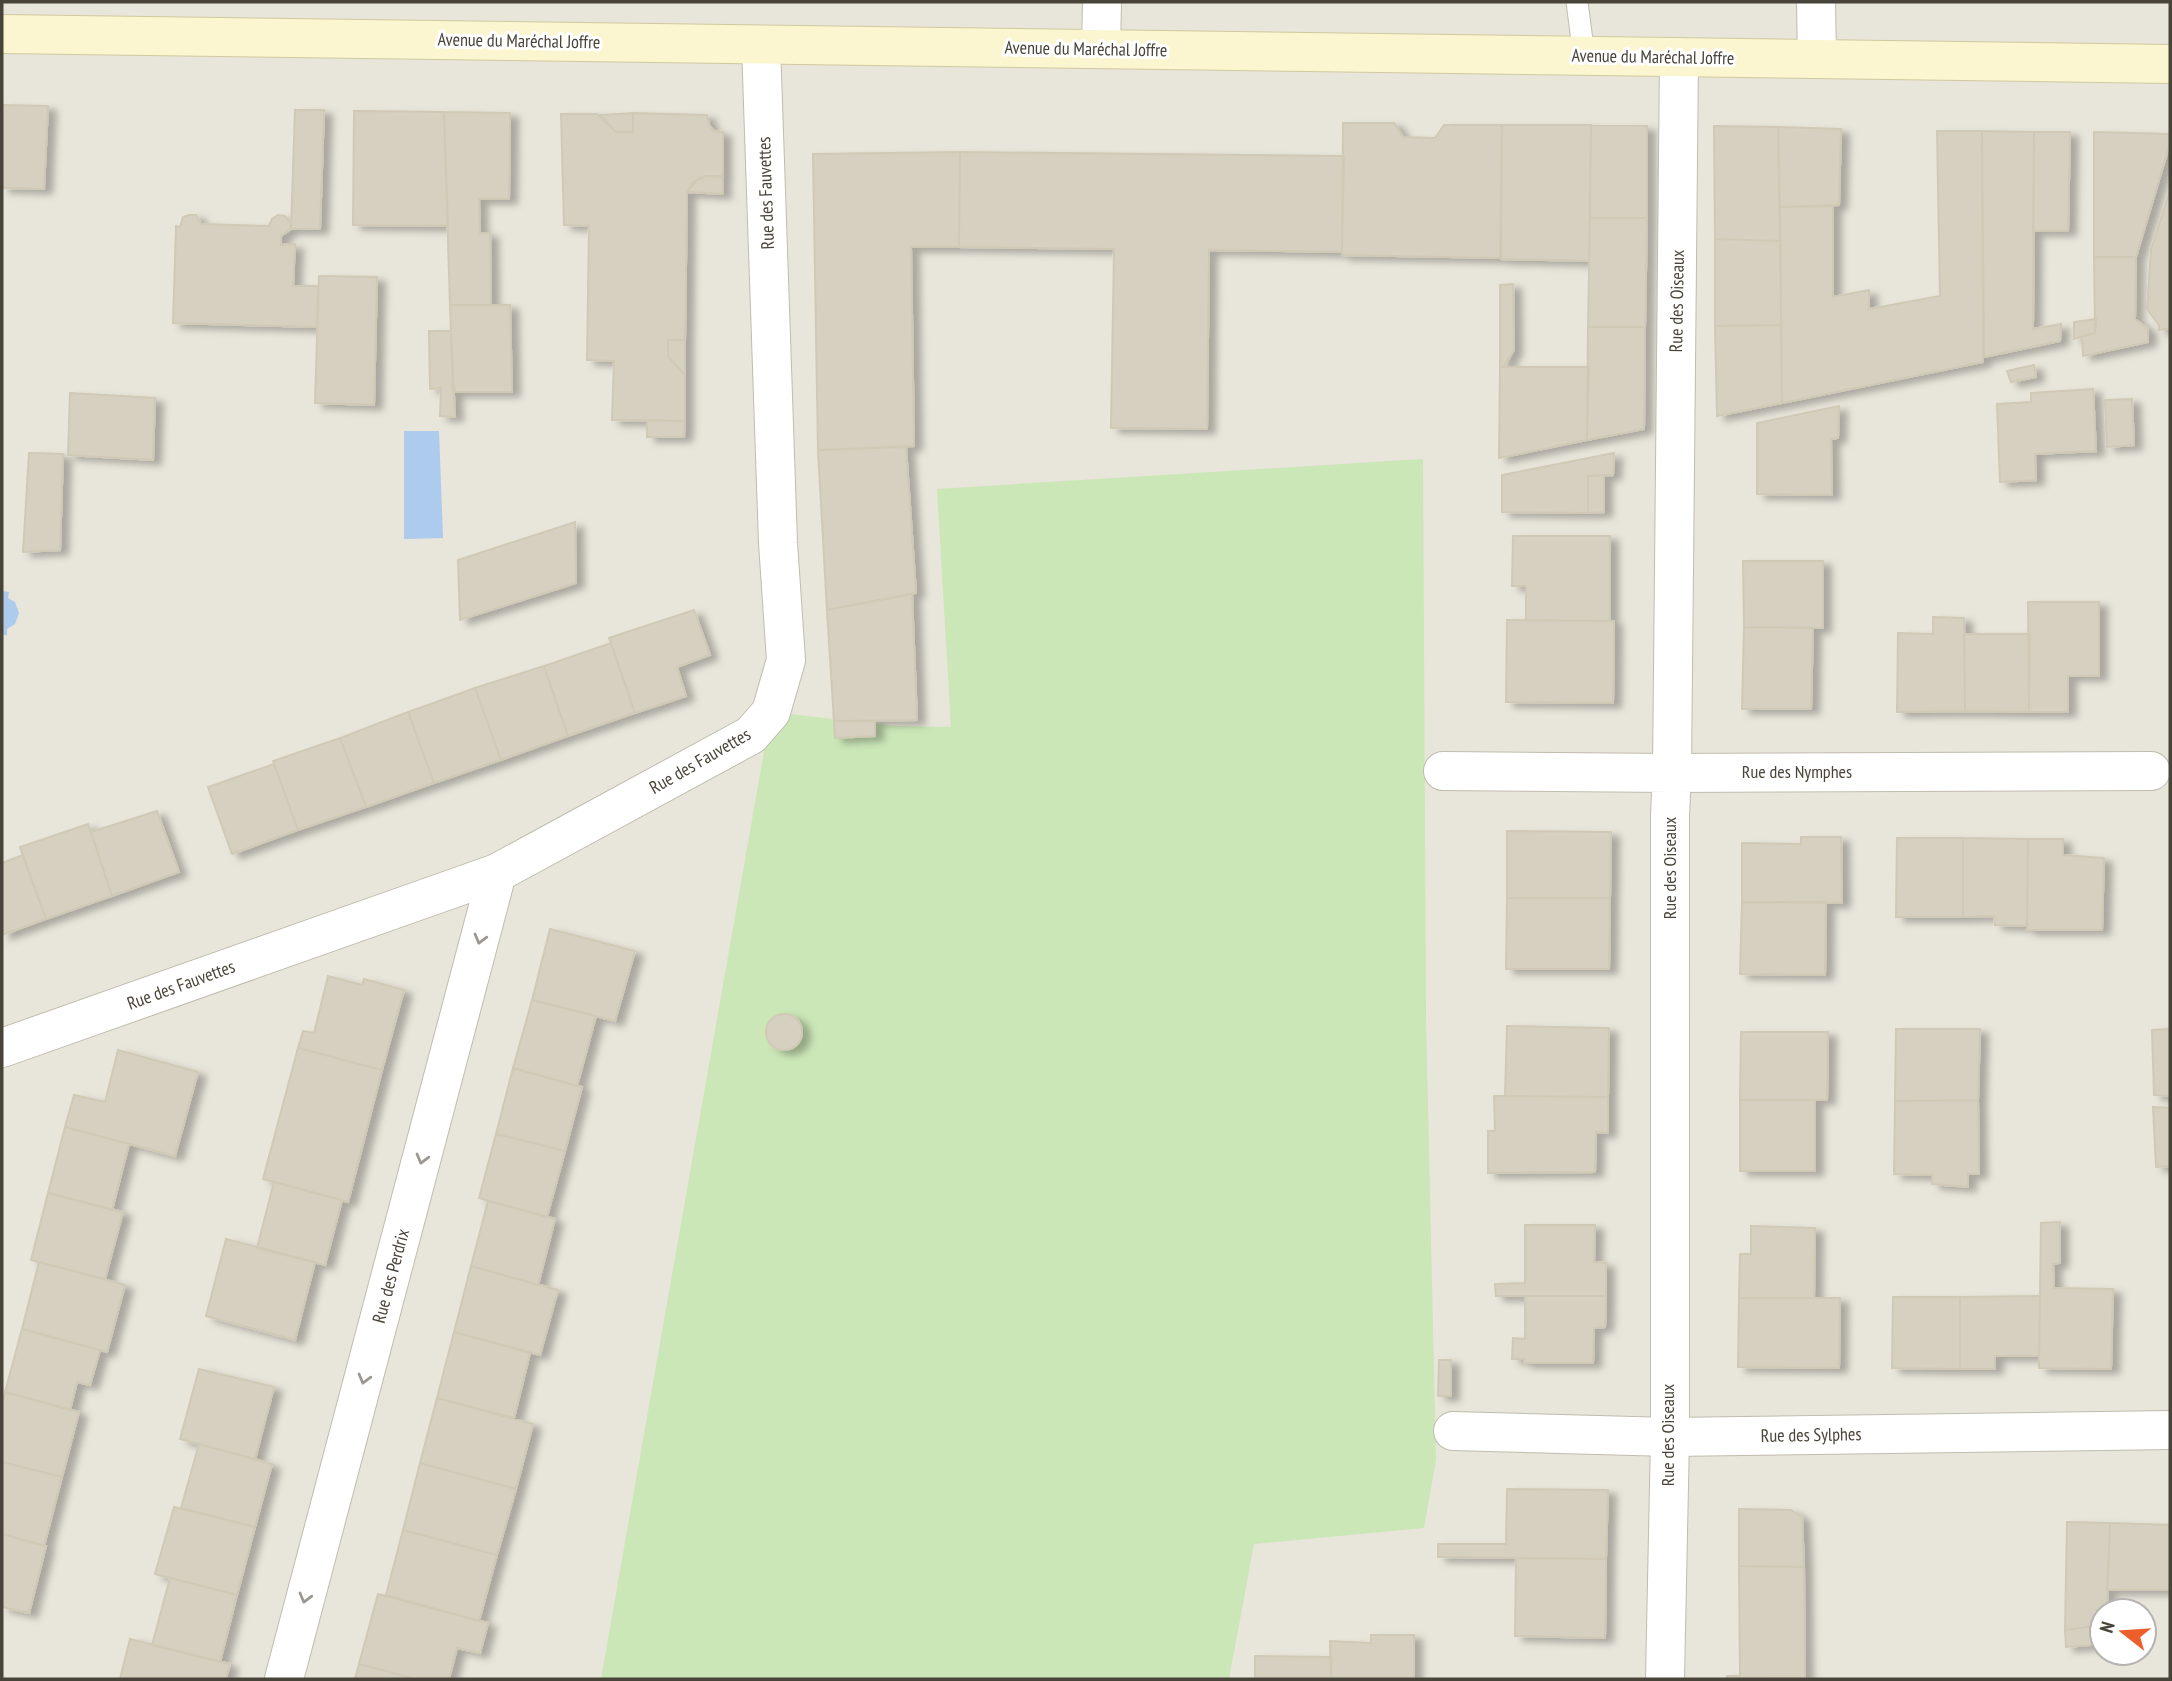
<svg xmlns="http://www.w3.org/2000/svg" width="2172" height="1681" viewBox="0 0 2172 1681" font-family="'PT Sans Narrow',sans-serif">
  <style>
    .residential { fill: #e8e5da; fill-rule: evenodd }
    .green { fill: #cbe6b7 }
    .water { fill: #adcbec }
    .building { fill: #d6d0c1; stroke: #d0c9b5; stroke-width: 2; filter: url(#shadow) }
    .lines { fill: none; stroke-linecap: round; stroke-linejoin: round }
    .service-casing { stroke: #c0bcae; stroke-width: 23 }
    .minor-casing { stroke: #c0bcae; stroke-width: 40 }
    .secondary-casing { stroke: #d1c99e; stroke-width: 40 }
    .service { stroke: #fff; stroke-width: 21 }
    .minor { stroke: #fff; stroke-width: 38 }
    .secondary { stroke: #fbf6cf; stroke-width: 38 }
    .oneway { stroke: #9b9892 }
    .labels { text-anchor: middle; stroke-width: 6; stroke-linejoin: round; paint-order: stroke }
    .street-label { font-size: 18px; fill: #494439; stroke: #fff }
  </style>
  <defs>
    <filter id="shadow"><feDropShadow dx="8" dy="4.5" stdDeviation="3.5" flood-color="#0004"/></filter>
  </defs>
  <rect width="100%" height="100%" fill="#f5f3eb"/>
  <path class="residential" d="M2,2H2170V1679H2ZM2102,1611H2144V1653H2102Z"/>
  <path class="green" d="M1423,459L1426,1018L1436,1460L1424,1528L1254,1544L1229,1679H601L771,712L896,726L951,727L937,489Z"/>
  <path class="water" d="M404,431H439L443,538L404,539Z
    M2,591L9,592L8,598L15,602L19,613L15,624L7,629V635H2Z"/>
  <path class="building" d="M2,105L48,106L44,189L2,188Z
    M295,110H324L320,229H291Z
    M354,111L444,112L448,226L353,225Z
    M444,112L510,113L509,199H479L480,233H490L491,305H450Z
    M633,113V132H616L600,115Z
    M633,113L707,115L709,125L714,131L723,132V177L706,176L698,179L687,192L685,340H668V356L685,375V421L612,420L614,361L587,360L589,226L564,225L561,114H597L616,132H633Z
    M1343,123H1394L1403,137L1435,138L1444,125H1502L1500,258L1342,255Z
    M1502,125H1591L1589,261L1501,259Z
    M1591,125L1647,126V218H1590Z
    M1714,126L1778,127L1780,241L1715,239Z
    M1778,127L1841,129L1839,205L1780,207Z
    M1937,131H1982L1983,362L1782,403L1780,207L1833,206V297L1869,290V309L1940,296Z
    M1982,131L2034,132L2033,329L2061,324L2060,341L1984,357Z
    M2034,132H2070L2068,231H2033Z
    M2094,132L2170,134V143L2136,257H2094Z
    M960,152L959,247H911L914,446L818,450L813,154Z
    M960,152L1344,156L1342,252L1209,250L1207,429L1111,428L1114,249L959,247Z
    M706,176H722L723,194L687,192L693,182Z
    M2170,190V328L2159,330V325L2147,309L2151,250Z
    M189,215H196L201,224L269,226L272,219L278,215L285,216L290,222L291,229L281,236V245L295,244L293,286H318L317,327L173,323L176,226L180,227L183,217Z
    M1590,218H1647L1645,327H1588Z
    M1715,239L1780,241L1781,325L1715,326Z
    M2094,257H2136L2135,319L2148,329V342L2083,356L2082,336L2095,333Z
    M319,276L377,277L374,405L315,403Z
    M1513,284L1514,350L1504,366L1500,367V285Z
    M450,305H510L512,392H453Z
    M2096,319L2095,333L2074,339V322Z
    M1781,325L1782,403L1717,416L1715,326Z
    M1588,327H1645L1644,429L1587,440Z
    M429,331H451L455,417L440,416L441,388L430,389Z
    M668,340H685V375L668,356Z
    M2034,365L2036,377L2011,382L2007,371Z
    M1500,367H1589L1587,440L1499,458Z
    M2093,389L2096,451L2035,454L2036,480L2000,482L1997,404L2031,402V393Z
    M70,393L155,398L153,460L68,455Z
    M2132,399L2134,445L2107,447L2105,400Z
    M1839,406L1838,438L1831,439L1832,495L1757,494V423Z
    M647,420L685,421L684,437H647Z
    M906,447L916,593L827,610L818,450Z
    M29,453L63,454L60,550L23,552Z
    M1614,453L1613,475L1588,476V513L1502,512V475Z
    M1604,475V512L1588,513V476Z
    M575,522L576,583L460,620L458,560Z
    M1513,536H1610V621L1526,620V586H1512Z
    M1743,561H1823V628L1744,627Z
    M912,594L917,720L834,721L827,610Z
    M2028,602H2099V676H2068V712H2029Z
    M694,610L710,655L677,667L686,696L635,713L609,638Z
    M1933,617L1964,618L1965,711L1897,712L1898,633L1933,634Z
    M1507,620L1614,621L1613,703L1506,702Z
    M1744,627L1813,628L1811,709H1742Z
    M1964,634H2030L2029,712L1965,711Z
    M611,643L635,713L568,736L544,666Z
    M544,666L568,736L501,760L475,688Z
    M475,688L501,760L434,783L408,712Z
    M408,712L434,783L366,807L340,738Z
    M834,721H875V736L835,738Z
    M340,738L366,807L298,830L273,761Z
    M274,764L298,830L232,854L208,787Z
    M157,811L179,872L112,896L91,832Z
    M88,824L112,896L46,919L20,847Z
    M1507,831L1611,832L1610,898H1507Z
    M1801,837H1841L1842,903L1742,902V843L1801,844Z
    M1897,838H1963V917H1896Z
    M1963,838L2028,839L2027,926L1995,925L1994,916L1963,917Z
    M2028,839H2063V855L2104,858L2102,930H2027Z
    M23,855L46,919L2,935V863Z
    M1507,898H1610L1609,969H1506Z
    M1742,902H1826L1825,975L1740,974Z
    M550,929L635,951L615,1021L532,1000Z
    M328,976L362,985L364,979L404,990L382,1070L298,1048L303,1031L314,1033Z
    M532,1000L596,1016L577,1086L513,1068Z
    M766 1032a18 18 0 1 1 36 0a18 18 0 1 1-36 0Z
    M1507,1026L1609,1028L1608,1097L1505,1096Z
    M1896,1029H1980L1978,1100L1895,1101Z
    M2170,1029V1096L2154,1095L2152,1030Z
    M1741,1032H1828L1827,1100H1740Z
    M298,1048L382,1070L348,1202L263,1179Z
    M118,1050L198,1072L175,1156L65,1127L74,1095L105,1102Z
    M513,1068L582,1087L565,1151L496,1134Z
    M1494,1096L1608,1097V1133L1596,1132L1595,1172L1488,1173V1131H1495Z
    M1740,1100H1815V1171H1740Z
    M1978,1100L1979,1174H1968V1187L1932,1184V1175L1894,1174L1895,1101Z
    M2153,1107L2170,1108V1166L2156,1167Z
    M65,1127L129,1144L112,1210L48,1193Z
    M496,1134L565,1151L547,1217L479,1198Z
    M274,1182L342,1200L325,1265L257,1248Z
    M48,1193L123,1212L105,1279L31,1260Z
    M488,1201L555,1219L538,1285L471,1266Z
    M2060,1222V1263L2053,1264L2054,1288L2113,1289L2111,1369L2039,1368L2041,1223Z
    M1525,1225H1595L1594,1262L1606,1263V1296H1496L1495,1284L1525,1283Z
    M1751,1226L1815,1228L1814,1298H1739L1740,1254H1751Z
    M226,1239L315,1262L295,1340L206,1316Z
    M39,1262L125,1285L107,1352L22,1329Z
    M471,1266L558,1290L540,1355L454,1332Z
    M1525,1296H1606L1605,1327L1594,1328L1593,1363H1524V1359H1512L1513,1338L1525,1339Z
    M2040,1296L2039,1356H1995V1369H1960V1297Z
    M1893,1297H1960V1369L1892,1368Z
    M1739,1298H1840L1839,1368L1738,1367Z
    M22,1329L100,1350L90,1385L77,1382L70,1410L5,1392Z
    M454,1332L530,1353L514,1418L437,1398Z
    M1439,1360H1451V1396H1438Z
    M199,1369L274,1387L255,1459L180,1439Z
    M5,1392L79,1412L62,1477L2,1462V1405Z
    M437,1398L533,1424L516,1489L420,1463Z
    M199,1444L272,1464L255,1527L181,1508Z
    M2,1462L62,1477L44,1546L2,1534Z
    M420,1463L516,1489L497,1555L403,1530Z
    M1507,1489L1608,1490L1606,1559L1438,1557V1544H1506Z
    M174,1507L255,1527L237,1595L155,1574Z
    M1739,1509L1791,1510L1802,1517L1804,1567L1739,1566Z
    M2067,1522L2110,1523L2107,1611H2102V1625L2065,1630Z
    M2110,1523L2170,1525V1590H2107Z
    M403,1530L497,1555L479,1621L386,1595Z
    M2,1534L46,1546L29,1613L2,1607Z
    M1516,1558L1606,1559L1605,1638L1515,1636Z
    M1739,1566L1804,1567L1805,1678L1727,1679V1676H1740Z
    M170,1578L237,1595L220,1662L152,1645Z
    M378,1594L488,1623L480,1653L457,1648L449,1679H416L359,1664Z
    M2102,1625V1644L2066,1647L2065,1630Z
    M1371,1635H1414V1679H1331L1330,1641L1371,1643Z
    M130,1639L230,1664L226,1679H120Z
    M1255,1656L1331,1657V1679H1255Z
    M359,1664L416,1679H355Z"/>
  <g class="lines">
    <defs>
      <path id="service" d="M1577,2L1584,56"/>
      <path id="minor" d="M1816,2L1817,59
        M1101,49L1102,2
        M1443,771L1672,773L2151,771
        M2,1048L497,873L751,735L771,712L786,660L778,543L761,45
        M1453,1431L1670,1437L2170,1430
        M284,1679L497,873
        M1665,1679L1670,1437V815L1672,773L1679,57"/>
      <path id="secondary" d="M2,34L2170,64"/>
    </defs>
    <use href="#service" class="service-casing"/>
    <use href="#minor" class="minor-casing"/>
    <use href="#secondary" class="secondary-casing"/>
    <use href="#service" class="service"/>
    <use href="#minor" class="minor"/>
    <use href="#secondary" class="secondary"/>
  </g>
  <defs><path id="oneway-chevron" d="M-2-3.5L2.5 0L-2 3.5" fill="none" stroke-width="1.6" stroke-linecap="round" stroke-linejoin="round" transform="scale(1.75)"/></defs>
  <g class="oneway">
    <use href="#oneway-chevron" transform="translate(480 939) rotate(105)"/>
    <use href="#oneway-chevron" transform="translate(422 1159) rotate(105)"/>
    <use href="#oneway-chevron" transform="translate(364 1379) rotate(105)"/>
    <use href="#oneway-chevron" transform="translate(305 1598) rotate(105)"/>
  </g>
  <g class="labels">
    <g class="street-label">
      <text transform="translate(519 41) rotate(1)" y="6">Avenue du Maréchal Joffre</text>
      <text transform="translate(1086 49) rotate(1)" y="6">Avenue du Maréchal Joffre</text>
      <text transform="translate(1653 57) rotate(1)" y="6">Avenue du Maréchal Joffre</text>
      <text transform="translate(766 193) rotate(-92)" y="6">Rue des Fauvettes</text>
      <text transform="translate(1677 301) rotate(-89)" y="6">Rue des Oiseaux</text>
      <text transform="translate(700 761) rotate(-30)" y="6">Rue des Fauvettes</text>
      <text x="1797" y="778">Rue des Nymphes</text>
      <text transform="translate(1670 868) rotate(-90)" y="6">Rue des Oiseaux</text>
      <text transform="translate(181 985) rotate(-20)" y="6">Rue des Fauvettes</text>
      <text transform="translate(391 1276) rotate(-75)" y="6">Rue des Perdrix</text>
      <text transform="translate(1668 1435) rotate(-90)" y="6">Rue des Oiseaux</text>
      <text transform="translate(1811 1435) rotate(-1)" y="6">Rue des Sylphes</text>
    </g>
  </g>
  <rect width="2172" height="1681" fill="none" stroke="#494439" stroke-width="7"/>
  <g transform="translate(2123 1632) rotate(287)"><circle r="33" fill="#ffffff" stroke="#b6b4b0" stroke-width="2"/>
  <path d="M0-5L12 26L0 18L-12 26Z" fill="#ec5f2b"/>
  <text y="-10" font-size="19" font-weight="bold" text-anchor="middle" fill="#494439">N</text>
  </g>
</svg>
